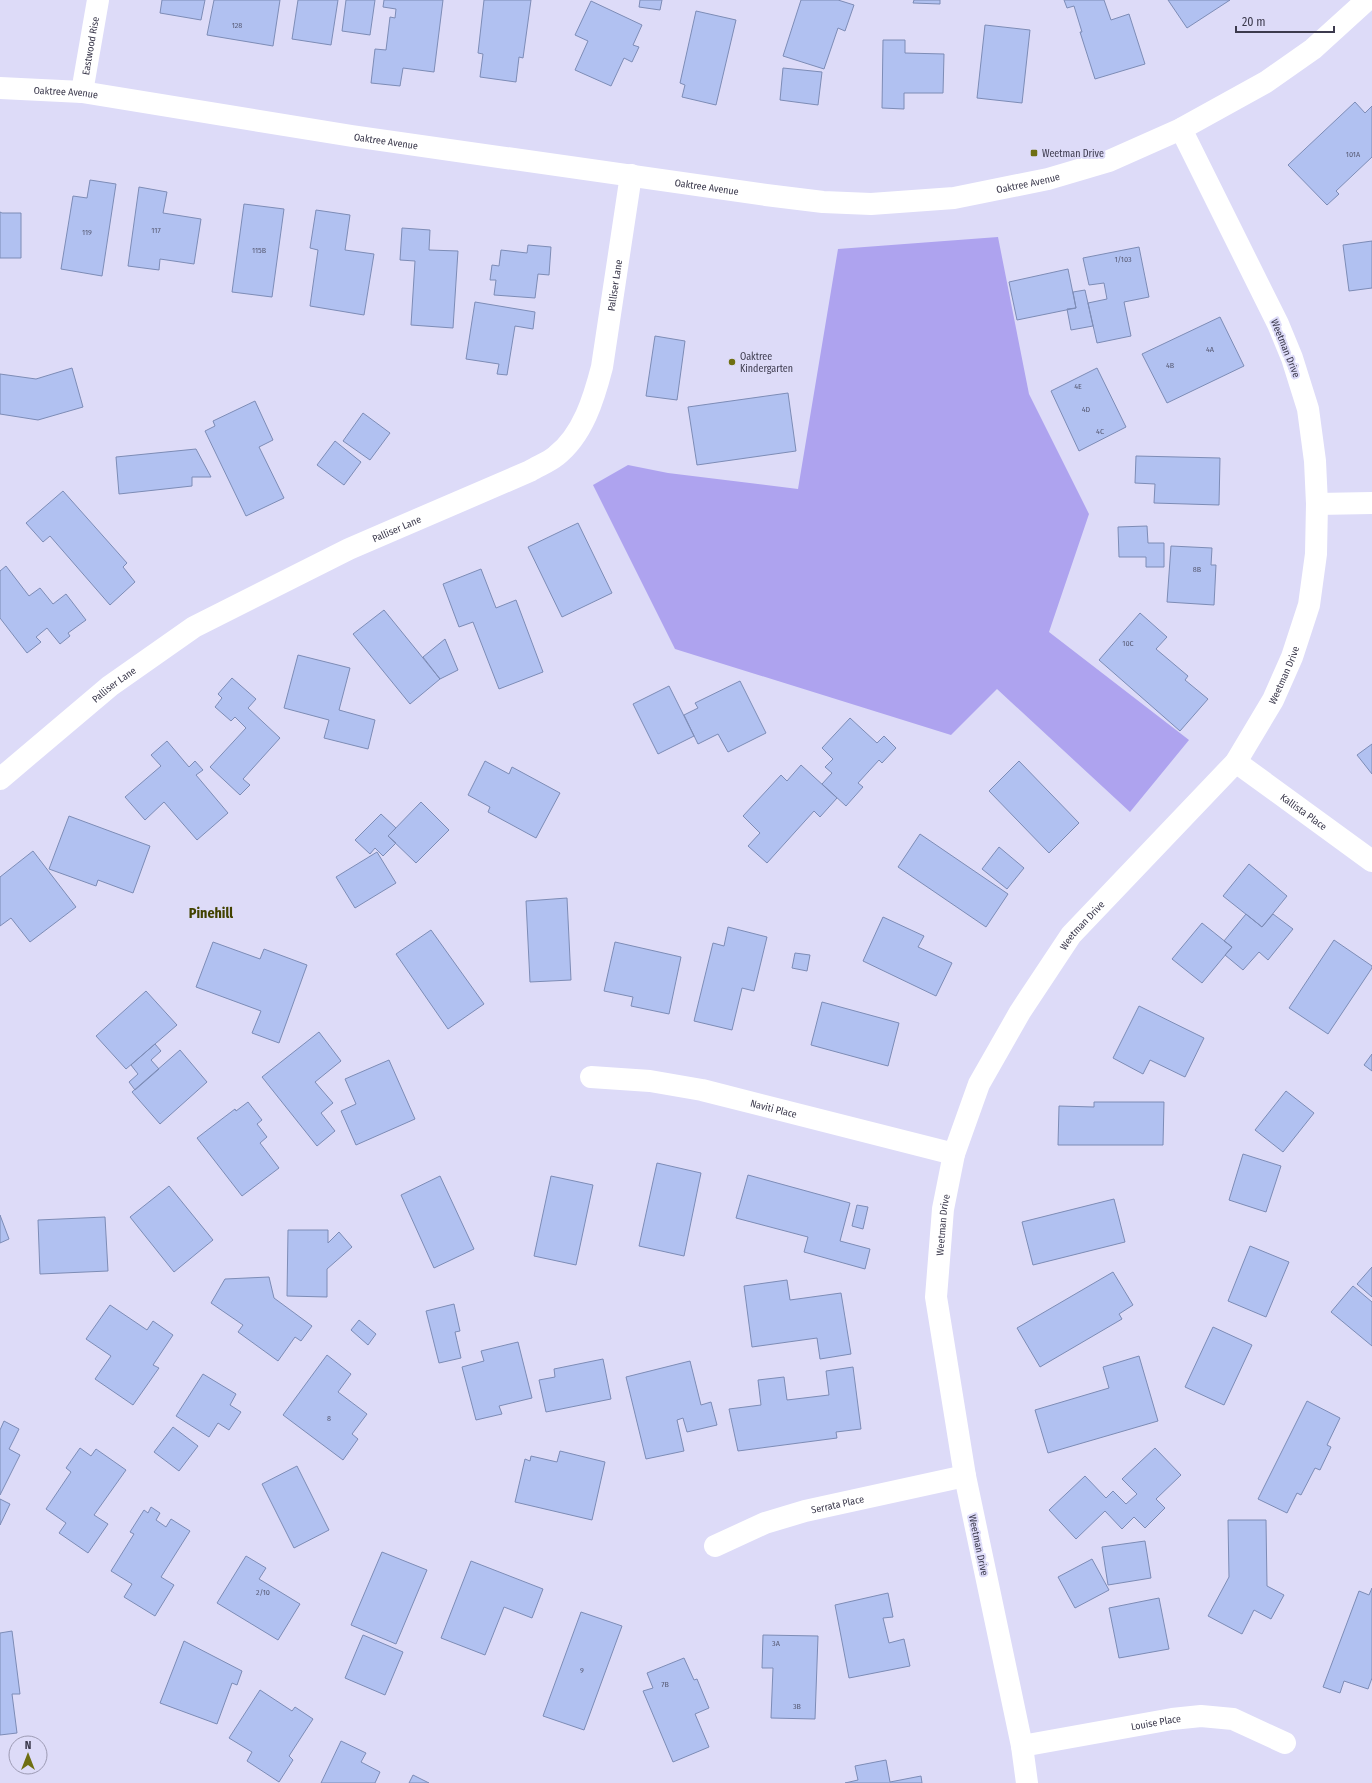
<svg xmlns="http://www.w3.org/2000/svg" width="1372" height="1783" viewBox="0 0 1372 1783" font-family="'Fira Sans Condensed',sans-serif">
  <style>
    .green { fill: #aea3ef }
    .building { fill: #b1c1f1; stroke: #7d8cb6 }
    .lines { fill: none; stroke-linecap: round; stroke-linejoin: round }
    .street { stroke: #fff; stroke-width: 22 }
    .secondary { stroke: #fff; stroke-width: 22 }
    .poi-dot { fill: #6f6f12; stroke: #dddbf8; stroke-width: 1.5 }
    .labels { text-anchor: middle; stroke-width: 4; stroke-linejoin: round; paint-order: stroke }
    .number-label { font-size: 8px; fill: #595c76 }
    .street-label { font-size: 10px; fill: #3c3a4d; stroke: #dddbf8 }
    .poi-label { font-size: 10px; fill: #3c3a4d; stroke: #dddbf8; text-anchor: start }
    .district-label { font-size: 14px; font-weight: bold; fill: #424200; stroke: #dddbf8 }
  </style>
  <rect width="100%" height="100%" fill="#dddbf8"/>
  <path class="green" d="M998,237L1029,394L1089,514L1049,632L1189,740L1130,812L997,689L951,735L675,649L593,485L628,465L668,473L798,489L838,249Z"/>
  <path class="building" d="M162,0H205L201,20L160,13Z
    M214,0H280L273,46L207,35Z
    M298,0H338L331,45L292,39Z
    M346,0H375L370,35L342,31Z
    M384,0H443L434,72L403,68L400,86L371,83L375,49L386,50L390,17L395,18L396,9L383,7Z
    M484,0H531L523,58L519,57L516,82L480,77L483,54L478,53Z
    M640,0H662L660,10L639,7Z
    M801,0H838L854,5L845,31L838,28L824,69L783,56Z
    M914,0H940V4L913,3Z
    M1064,0H1104L1111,20L1129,14L1145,64L1095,79L1080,32H1082L1074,6L1067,8Z
    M1168,0H1230L1187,28Z
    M591,1L642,25L633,45L639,47L632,62L624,58L611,86L575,70L588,41L575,35Z
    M696,11L736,20L716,105L682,97L685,85L680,83Z
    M985,25L1030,30L1022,103L977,98Z
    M883,40H905V53L944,54L943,93H904V109L882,108Z
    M783,68L822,72L818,105L780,100Z
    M1355,102L1365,113L1372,106V157L1336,191L1339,194L1327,205L1288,165Z
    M90,180L116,184L102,276L61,269L73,196L87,198Z
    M139,187L167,192L163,213L201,219L194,264L160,259L159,270L128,266Z
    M244,204L284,209L272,297L232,292Z
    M316,210L350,215L345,250L374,254L364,315L310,306L318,250L310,248Z
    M0,212L2,213H21V258H0Z
    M402,228L430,230L429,250L458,251L453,328L411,325L415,261L400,260Z
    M1372,241V288L1349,291L1343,245Z
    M528,245L551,247L549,275L538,274L535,298L494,295L496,280H490L492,265L499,266L501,250L527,253Z
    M1139,247L1149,297L1124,302L1131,336L1097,343L1088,303L1107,299L1104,283L1089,285L1083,258Z
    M1068,269L1076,308L1017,320L1009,282Z
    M1085,290L1093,326L1071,330L1067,309L1076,308L1073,292Z
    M475,302L535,312L533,329L515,326L507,375L497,374L499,364L466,359Z
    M1220,317L1244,366L1167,403L1142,354Z
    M655,336L685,341L677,400L646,396Z
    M72,368L83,407L38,420L0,414V374L36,379Z
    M1097,368L1126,427L1079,451L1051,391Z
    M788,393L796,451L697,465L688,407Z
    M255,401L273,440L259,447L284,498L246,516L205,431L215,426L213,421Z
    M363,413L390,433L370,460L343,441Z
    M335,441L361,462L344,485L317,465Z
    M196,449L211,477H192V486L119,494L116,457Z
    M1136,456L1220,458L1219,505L1154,503L1155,484L1135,483Z
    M63,491L127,563L123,567L135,582L110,605L50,536L43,542L26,523Z
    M578,523L612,593L562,617L528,547Z
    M1147,526L1148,543H1164V567H1146V557H1119L1118,527Z
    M1171,546L1212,548L1211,565H1216L1214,605L1167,602Z
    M6,566L29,596L40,588L53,604L66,594L86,620L68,633L70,636L60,644L47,628L36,637L41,642L27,653L0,618V571Z
    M481,569L496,608L516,600L543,672L499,689L473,622L459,627L443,584Z
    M384,610L440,679L410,704L353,634Z
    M1140,613L1167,637L1156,649L1188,676L1185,680L1208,699L1180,731L1099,660Z
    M445,639L458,670L440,679L423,657Z
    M298,655L350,668L339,710L375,720L368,749L324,738L329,720L284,708Z
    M232,678L256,699L248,708L280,738L243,779L250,785L240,795L210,767L246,728L235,717L231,721L215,707L222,698L218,694Z
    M740,681L766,733L728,752L718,734L698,744L684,715L698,708L695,703Z
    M669,686L694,736L658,754L633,704Z
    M850,718L877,743L884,736L896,748L882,763L879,760L858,783L863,787L846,806L822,784L832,773L825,767L833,759L822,748Z
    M167,741L189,767L195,761L203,770L196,775L228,813L197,840L164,802L145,820L125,797L161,766L151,755Z
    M1372,744V774L1357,755Z
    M485,761L509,774L512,767L560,793L536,838L488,812L490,807L468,795Z
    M1019,761L1079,823L1049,853L989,791Z
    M801,765L837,798L820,817L814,811L767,863L748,846L760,833L743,816L781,775L787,781Z
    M421,802L449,830L416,863L388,836Z
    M381,814L396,828L388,836L396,843L383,856L375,848L370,854L355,840Z
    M69,816L150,846L133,893L98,880L96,886L49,869Z
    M920,834L1008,894L986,927L898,867Z
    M999,847L1024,868L1007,889L982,869Z
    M33,851L76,907L30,942L11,918L0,926V877Z
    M377,852L396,883L355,908L336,877Z
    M1249,864L1287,896L1262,927L1223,896Z
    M567,898L571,980L530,982L526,901Z
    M1246,914L1262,927L1273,914L1293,929L1268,960L1259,952L1243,970L1225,955L1232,947L1224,941Z
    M883,917L924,936L918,947L952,963L936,996L863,961Z
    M1202,923L1232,947L1202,983L1172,959Z
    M728,927L767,937L754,991L742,988L732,1030L694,1021L713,943L724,946Z
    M431,930L484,1004L448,1029L396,954Z
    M1334,940L1372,966V968L1328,1034L1289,1008Z
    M213,942L260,959L264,949L307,965L279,1043L252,1033L261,1011L196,987Z
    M615,942L681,957L669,1014L631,1006L633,997L604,991Z
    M795,953L810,955L807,971L792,968Z
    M146,991L177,1025L126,1069L96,1036Z
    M822,1002L899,1023L888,1066L811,1045Z
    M1139,1006L1204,1038L1185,1077L1150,1060L1143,1074L1113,1058Z
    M319,1032L341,1061L315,1082L333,1103L321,1113L335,1131L317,1146L262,1077Z
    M155,1044L161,1051L151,1060L159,1069L135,1090L129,1082L138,1074L131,1065Z
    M180,1050L207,1082L160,1124L132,1092Z
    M1372,1054V1071L1364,1065Z
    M389,1060L415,1119L356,1145L341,1111L356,1104L345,1079Z
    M1286,1091L1314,1113L1283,1152L1255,1130Z
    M248,1102L262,1120L257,1124L267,1137L260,1143L279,1168L242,1196L197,1138L235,1109L236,1111Z
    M1094,1102H1164L1163,1145H1058L1059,1106L1094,1107Z
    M1243,1154L1281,1166L1266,1212L1229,1200Z
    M657,1163L701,1173L684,1256L639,1246Z
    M748,1175L850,1203L840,1241L870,1249L865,1269L804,1252L808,1237L736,1218Z
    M440,1176L474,1249L434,1268L401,1195Z
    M551,1176L593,1185L576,1265L534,1256Z
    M169,1186L213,1240L174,1272L130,1217Z
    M1114,1199L1125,1242L1033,1265L1022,1222Z
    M857,1205L868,1207L863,1229L852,1226Z
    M0,1215L9,1239L0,1243Z
    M105,1217L108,1271L40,1274L38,1220Z
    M288,1230H328V1243L339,1232L352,1247L327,1269V1297L287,1296Z
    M1250,1246L1289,1262L1266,1317L1228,1301Z
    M1372,1267V1297L1357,1284Z
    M1113,1272L1133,1305L1119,1314L1122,1319L1040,1367L1017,1328Z
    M269,1277L274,1298L312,1326L301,1341L295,1337L278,1361L238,1332L243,1325L211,1303L225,1279Z
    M787,1280L790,1300L841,1293L851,1354L820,1359L817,1338L752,1347L744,1286Z
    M1353,1286L1372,1302V1346L1331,1312Z
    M454,1304L460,1331L455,1332L461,1358L439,1363L426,1311Z
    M110,1305L147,1330L153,1321L173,1335L153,1365L159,1368L133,1405L95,1379L111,1356L86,1339Z
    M359,1320L376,1334L368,1345L351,1330Z
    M1213,1327L1252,1345L1224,1405L1185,1387Z
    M518,1342L532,1398L499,1406L502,1414L476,1420L462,1367L484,1361L481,1351Z
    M327,1355L351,1374L338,1392L367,1414L352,1434L358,1439L343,1460L283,1415Z
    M1139,1356L1158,1421L1048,1453L1035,1410L1109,1388L1103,1367Z
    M603,1359L611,1399L546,1412L539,1380L555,1377L554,1369Z
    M690,1361L701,1405L711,1402L717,1425L687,1432L683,1418L677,1420L684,1451L646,1459L626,1377Z
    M853,1367L861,1429L836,1432L837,1438L738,1451L729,1409L761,1405L758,1380L784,1377L787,1400L829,1395L826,1371Z
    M203,1374L236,1394L230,1405L241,1412L229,1430L218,1423L209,1437L176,1416Z
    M1307,1401L1340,1418L1327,1445L1331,1447L1320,1470L1315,1468L1301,1495L1297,1493L1287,1513L1258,1499Z
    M4,1421L19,1429L9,1449L20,1455L0,1495V1430Z
    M173,1427L198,1446L179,1471L154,1452Z
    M80,1448L91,1456L96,1449L126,1470L94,1515L108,1524L88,1553L59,1533L66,1523L46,1509L71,1472L66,1468Z
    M1155,1448L1181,1475L1156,1499L1165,1508L1145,1528L1134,1517L1122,1529L1105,1511L1076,1539L1049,1510L1085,1476L1106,1498L1113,1491L1126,1504L1137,1494L1122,1479Z
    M560,1451L605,1462L592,1520L515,1502L525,1459L530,1461L531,1456L557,1462Z
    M297,1466L329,1530L294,1548L262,1484Z
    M0,1499L10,1504L0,1525Z
    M151,1507L160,1513L156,1520L166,1527L171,1519L190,1531L161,1577L174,1585L155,1616L124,1597L132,1584L111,1571L134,1534L130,1532L144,1510L148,1513Z
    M1228,1520H1266L1267,1586L1284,1595L1271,1619L1254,1610L1242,1634L1208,1616L1229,1577Z
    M1145,1541L1151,1578L1108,1585L1102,1547Z
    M382,1552L427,1570L396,1644L351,1625Z
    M246,1556L266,1568L259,1579L300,1604L278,1640L217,1603Z
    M1092,1559L1109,1590L1075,1608L1058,1577Z
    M471,1561L543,1589L532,1618L504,1607L485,1655L441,1638Z
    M1372,1588V1678L1368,1689L1344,1681L1340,1693L1323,1687L1359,1591L1369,1595Z
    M888,1593L893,1617L883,1618L889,1643L904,1639L910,1666L849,1678L835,1605Z
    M1159,1598L1169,1649L1119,1658L1109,1608Z
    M581,1612L622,1626L584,1730L543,1716Z
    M12,1631L20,1694H12L17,1733L0,1735V1633Z
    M363,1635L403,1652L385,1695L345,1678Z
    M763,1635L818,1636L815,1719L771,1718L773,1668H762Z
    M184,1641L242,1671L237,1685L232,1683L217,1724L160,1703Z
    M684,1658L694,1680L697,1679L709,1708L695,1714L709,1747L673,1762L643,1691L653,1688L647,1673Z
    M260,1690L292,1711L295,1707L313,1719L289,1756L293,1760L279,1782L247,1761L252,1752L229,1738Z
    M341,1741L366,1753L361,1762L380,1772L375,1783H321Z
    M886,1760L890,1782L921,1776L922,1783H845L858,1780L855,1766Z
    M413,1775L429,1783H409Z"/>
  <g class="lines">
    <g class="street">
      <path id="s1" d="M82,92L98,0"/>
      <path d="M1317,504L1372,503"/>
      <path id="s2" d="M1236,762L1372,861"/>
      <path id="s3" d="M0,779L110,686L194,627L349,549L530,471C538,466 549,462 556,456C583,435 594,398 602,367L631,175"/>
      <path id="s4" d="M591,1077L650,1081L702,1090L954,1154"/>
      <path id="s5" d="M715,1546L765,1523L805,1511L965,1476"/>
      <path id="s6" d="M1022,1746L1172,1719L1201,1716L1233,1719L1285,1743"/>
      <path id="s7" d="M1027,1783L1022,1746L965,1476L936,1297L943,1209L954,1154L979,1084L1020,1012L1071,935L1236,762L1273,700L1292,657L1309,605L1316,554L1317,504L1315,461L1308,409L1292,358L1278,324L1181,129"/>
    </g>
    <path class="secondary" id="s8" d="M0,88L82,92L352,136L766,195L823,202L871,204L954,198L1048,179L1109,161L1181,129L1266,82L1313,49L1367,0"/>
  </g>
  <g class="poi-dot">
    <rect x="1030" y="149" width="8" height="8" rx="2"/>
    <circle cx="732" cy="362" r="4"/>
  </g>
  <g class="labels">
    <g class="number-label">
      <text x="237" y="28">128</text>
      <text x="1353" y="157">101A</text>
      <text x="156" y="233">117</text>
      <text x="87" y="235">119</text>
      <text x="259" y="253">115B</text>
      <text x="1123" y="262">1/103</text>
      <text x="1210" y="352">4A</text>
      <text x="1170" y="368">4B</text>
      <text x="1078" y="389">4E</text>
      <text x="1086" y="412">4D</text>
      <text x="1100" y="434">4C</text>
      <text x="1197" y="572">8B</text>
      <text x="1128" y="646">10C</text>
      <text x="329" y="1421">8</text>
      <text x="263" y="1595">2/10</text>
      <text x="776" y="1646">3A</text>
      <text x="582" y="1673">9</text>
      <text x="665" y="1687">7B</text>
      <text x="797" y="1709">3B</text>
    </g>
    <g class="street-label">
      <text dy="4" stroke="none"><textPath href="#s1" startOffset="47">Eastwood Rise</textPath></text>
      <text dy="4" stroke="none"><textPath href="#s8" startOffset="66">Oaktree Avenue</textPath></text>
      <text dy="4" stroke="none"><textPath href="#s8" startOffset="390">Oaktree Avenue</textPath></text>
      <text dy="4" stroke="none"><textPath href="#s8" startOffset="1038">Oaktree Avenue</textPath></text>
      <text dy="4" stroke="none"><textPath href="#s8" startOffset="714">Oaktree Avenue</textPath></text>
      <text dy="4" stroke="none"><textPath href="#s3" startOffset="832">Palliser Lane</textPath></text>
      <text transform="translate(1286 348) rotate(68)" y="4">Weetman Drive</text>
      <text dy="4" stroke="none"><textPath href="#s3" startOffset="472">Palliser Lane</textPath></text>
      <text dy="4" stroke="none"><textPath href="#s7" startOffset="1227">Weetman Drive</textPath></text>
      <text dy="4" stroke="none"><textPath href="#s3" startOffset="148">Palliser Lane</textPath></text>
      <text dy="4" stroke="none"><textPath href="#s2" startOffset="84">Kallista Place</textPath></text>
      <text dy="4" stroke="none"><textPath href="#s7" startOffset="903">Weetman Drive</textPath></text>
      <text dy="4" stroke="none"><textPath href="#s4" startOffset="186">Naviti Place</textPath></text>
      <text dy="4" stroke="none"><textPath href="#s7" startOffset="567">Weetman Drive</textPath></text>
      <text dy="4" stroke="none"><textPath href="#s5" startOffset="130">Serrata Place</textPath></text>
      <text transform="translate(979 1545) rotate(78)" y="4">Weetman Drive</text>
      <text dy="4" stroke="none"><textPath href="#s6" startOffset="136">Louise Place</textPath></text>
    </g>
    <g class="poi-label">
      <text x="1042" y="157">Weetman Drive</text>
      <text x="740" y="360">Oaktree<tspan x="740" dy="12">Kindergarten</tspan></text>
    </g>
    <g class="district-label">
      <text x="211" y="918">Pinehill</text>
    </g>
  </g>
  <g transform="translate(28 1755)"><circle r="19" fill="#dddbf8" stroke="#9d9bb4"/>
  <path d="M0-3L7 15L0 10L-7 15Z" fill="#6f6f12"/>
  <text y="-6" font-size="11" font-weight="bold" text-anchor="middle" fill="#3c3a4d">N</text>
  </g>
  <path d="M1236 26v6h98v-6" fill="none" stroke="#3c3a4d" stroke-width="2"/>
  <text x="1242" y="26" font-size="12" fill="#3c3a4d" stroke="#dddbf8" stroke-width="3" paint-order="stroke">20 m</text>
</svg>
